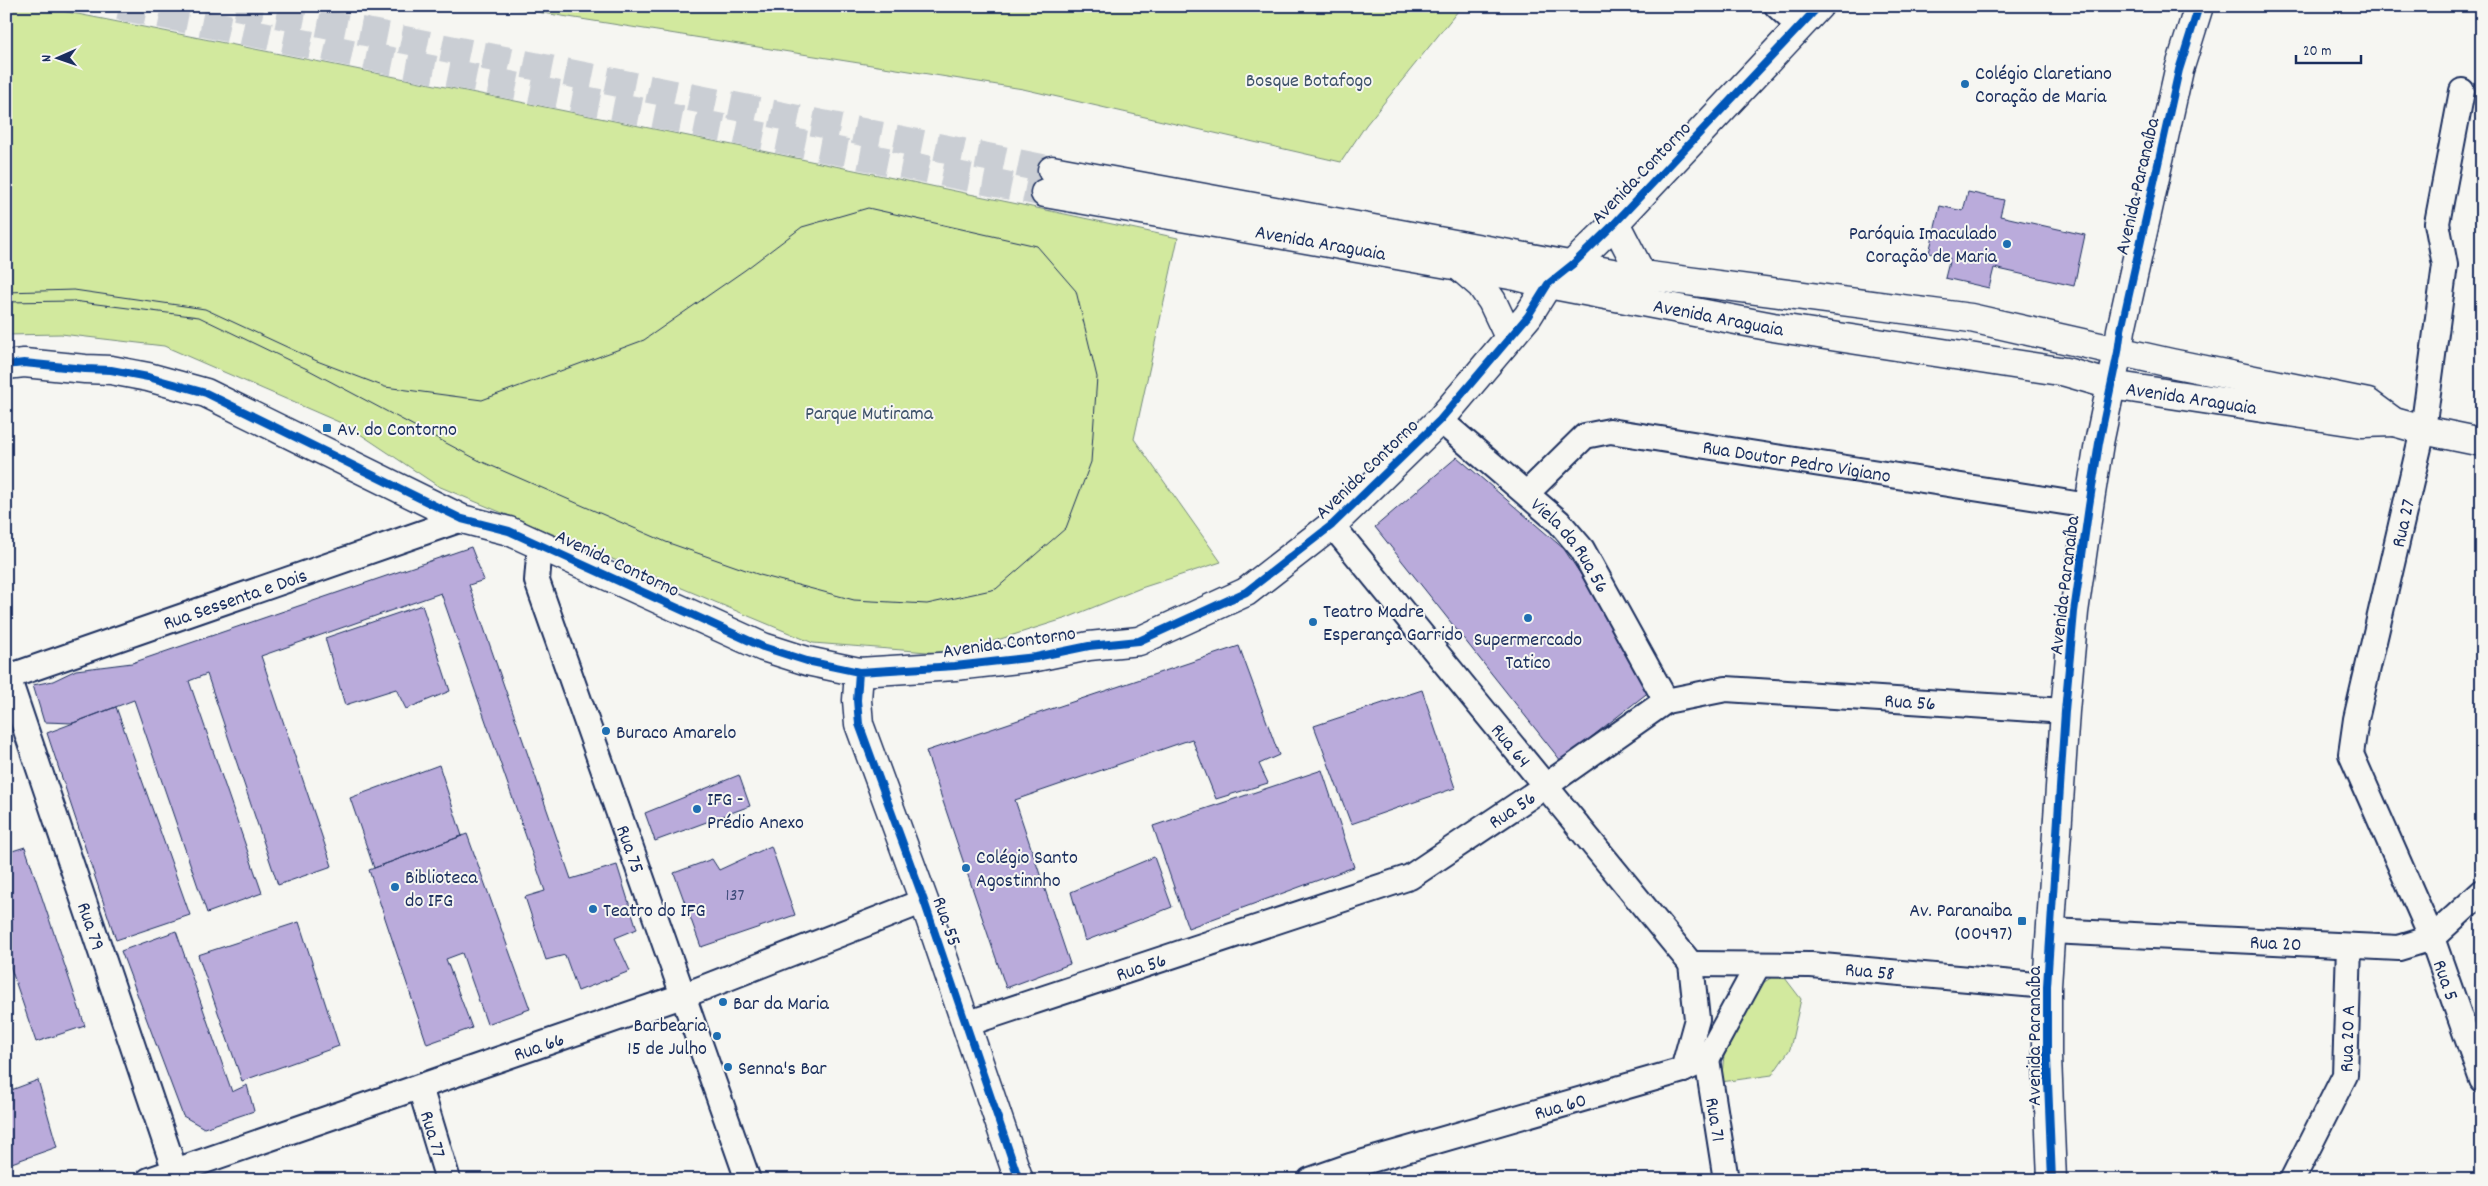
<svg xmlns="http://www.w3.org/2000/svg" width="2488" height="1186" viewBox="0 0 2488 1186" font-family="Dekko,sans-serif">
  <style>
    .green { fill: #d2e99e; stroke: #768c7e }
    .building { fill: #baabdb; stroke: #1b2f5e }
    .lines { fill: none; stroke-linecap: round; stroke-linejoin: round }
    .secondary-tunnel { stroke: #caced4; stroke-width: 28; stroke-dasharray: 28 14; stroke-linecap: butt }
    .street-casing { stroke: #1b2f5e; stroke-width: 28 }
    .secondary-casing { stroke: #1b2f5e; stroke-width: 31 }
    .street { stroke: #f6f6f2; stroke-width: 24 }
    .secondary { stroke: #f6f6f2; stroke-width: 28 }
    .tram { stroke: #1b2f5e; stroke-width: 1 }
    .cycleway-casing { stroke: #f6f6f2; stroke-width: 11 }
    .cycleway { stroke: #0057b8; stroke-width: 8 }
    .poi-dot { fill: #1f6fb2; stroke: #f6f6f2; stroke-width: 2 }
    .labels { text-anchor: middle; stroke-width: 4; stroke-linejoin: round; paint-order: stroke }
    .number-label { font-size: 18px; fill: #434e7d }
    .poi-label { font-size: 20px; fill: #1b2f5e; stroke: #f6f6f2; text-anchor: start }
    .park-label { font-size: 20px; fill: #40546b; stroke: #f6f6f2 }
    .street-label { font-size: 20px; fill: #1b2f5e; stroke: #f6f6f2 }
  </style>
  <rect width="100%" height="100%" fill="#f6f6f2"/>
  <filter id="ink" filterUnits="userSpaceOnUse"><feTurbulence type="fractalNoise" baseFrequency=".02" numOctaves="2"/><feDisplacementMap in="SourceGraphic" scale="10" xChannelSelector="R" yChannelSelector="G"/><feConvolveMatrix kernelMatrix="1 2 1 2 8 2 1 2 1" color-interpolation-filters="sRGB"/></filter>
  <g filter="url(#ink)">
    <path class="green" d="M6,6H37C418,81 799,157 1178,238L1134,439L1221,562L1141,588L1067,618L953,654L813,643L438,486L348,426L164,346L61,334L6,335Z
      M499,6H1462L1366,125L1341,162L1023,89Z
      M1774,976L1785,978L1801,999L1790,1049L1772,1075L1721,1082L1724,1056L1761,984Z"/>
    <path class="building" d="M1968,192L2004,200L2000,216L2085,235L2074,286L1994,268L1989,288L1945,278L1950,258L1929,253L1940,206L1963,211Z
      M1457,457L1564,549L1655,687L1561,761L1375,527Z
      M471,547L484,580L469,585L571,879L617,865L637,929L615,938L630,971L578,991L565,955L546,960L525,897L545,891L441,593L261,656L332,866L278,885L207,674L189,681L262,893L207,913L134,700L73,723L44,722L33,685L53,681L76,670L132,663Z
      M422,605L450,691L406,709L396,689L345,705L325,638Z
      M1239,646L1279,755L1259,764L1268,783L1216,799L1192,739L1015,800L1070,964L1006,988L926,751Z
      M1422,690L1455,788L1351,824L1314,726Z
      M116,707L190,915L116,940L47,733Z
      M439,765L462,836L374,868L350,798Z
      M1322,770L1354,867L1188,928L1153,826Z
      M739,775L750,806L655,841L645,813Z
      M467,834L530,1009L487,1024L462,953L446,959L472,1028L427,1044L369,870Z
      M771,846L795,915L701,947L674,873L712,859L719,870Z
      M25,847L85,1026L36,1042L6,954V853Z
      M1154,857L1172,907L1085,941L1071,892Z
      M299,922L339,1046L242,1081L198,955Z
      M176,931L232,1092L247,1085L254,1111L204,1128L183,1116L121,951Z
      M38,1080L57,1147L6,1165V1092Z"/>
    <g class="lines">
      <path class="secondary-tunnel" d="M119,6L1045,193
        M236,6L1052,170"/>
      <defs>
        <g id="street">
          <path d="M1777,6L1800,27"/>
          <path id="s1" d="M2462,91L2437,223L2445,265L2423,430L2356,719L2351,754L2432,938L2482,1080"/>
          <path id="s2" d="M1440,420L1559,522L1582,549L1666,701"/>
          <path id="s3" d="M1527,493L1585,436L1610,431L2089,506"/>
          <path id="s4" d="M1332,525L1691,964"/>
          <path id="s5" d="M540,544L537,581L748,1180"/>
          <path id="s6" d="M6,671L178,1180"/>
          <path id="s7" d="M8,677L462,519"/>
          <path id="s8" d="M2051,931L2399,948L2432,938L2482,892"/>
          <path id="s9" d="M1691,964L1811,965L2047,986"/>
          <path id="s10" d="M966,1024L1410,877L1544,787L1666,701L1726,689L2065,711"/>
          <path id="s11" d="M1707,1059L1726,1180"/>
          <path d="M1683,1070L1697,1019L1691,964"/>
          <path id="s12" d="M420,1087L448,1180"/>
          <path id="s13" d="M149,1180L685,995L924,901"/>
          <path id="s14" d="M1310,1180L1350,1166L1683,1070L1707,1059L1758,965"/>
          <path id="s15" d="M2292,1180L2345,1075L2349,946"/>
        </g>
        <g id="secondary">
          <path d="M1052,170L1618,274L1642,275L1971,318L2171,363L2368,403L2394,422L2423,430L2482,442"/>
          <path id="s16" d="M1045,193L1516,276L1548,284L1773,327L2066,372L2111,385L2362,423L2394,422"/>
          <path d="M1615,223L1642,275"/>
          <path d="M1460,267L1481,285L1492,301L1509,337"/>
          <path d="M6,365L24,363L85,369L111,370L148,377L206,393L462,519L509,531L763,647L807,661L859,672L955,666L1036,657L1089,646L1139,641L1246,592L1332,525L1440,420L1528,316L1548,284L1573,264L1615,223L1819,6"/>
          <path d="M859,672L857,700L859,724L924,901L1019,1180"/>
          <path d="M2052,1180L2047,1057V986L2065,711L2074,612L2089,506L2099,443L2118,352L2121,330L2179,70L2199,6"/>
        </g>
      </defs>
      <use href="#street" class="street-casing"/>
      <use href="#secondary" class="secondary-casing"/>
      <use href="#street" class="street"/>
      <use href="#secondary" class="secondary"/>
      <path class="tram" d="M6,292L74,290L205,309L317,361L385,387L482,400L644,340L745,270L802,227L868,208L1037,246L1076,291L1097,377L1091,462L1066,528L996,589L927,604L854,600L760,575L666,542L478,460L307,369L199,317L73,301L6,302"/>
      <defs>
        <path id="cycleway" d="M6,365L24,363L85,369L111,370L148,377L206,393L462,519L509,531L763,647L807,661L859,672L955,666L1036,657L1089,646L1139,641L1246,592L1332,525L1440,420L1528,316L1548,284L1573,264L1615,223L1819,6
          M859,672L857,700L859,724L924,901L1019,1180
          M2052,1180L2047,1057V986L2065,711L2074,612L2089,506L2099,443L2118,352L2121,330L2179,70L2199,6"/>
      </defs>
      <use href="#cycleway" class="cycleway-casing"/>
      <use href="#cycleway" class="cycleway"/>
    </g>
  </g>
  <g class="poi-dot">
    <circle cx="1965" cy="84" r="5"/>
    <circle cx="2007" cy="244" r="5"/>
    <rect x="322" y="423" width="10" height="10" rx="2.5"/>
    <circle cx="1528" cy="618" r="5"/>
    <circle cx="1313" cy="622" r="5"/>
    <circle cx="606" cy="731" r="5"/>
    <circle cx="697" cy="809" r="5"/>
    <circle cx="966" cy="868" r="5"/>
    <circle cx="395" cy="887" r="5"/>
    <circle cx="593" cy="909" r="5"/>
    <rect x="2017" y="916" width="10" height="10" rx="2.5"/>
    <circle cx="723" cy="1002" r="5"/>
    <circle cx="717" cy="1036" r="5"/>
    <circle cx="728" cy="1067" r="5"/>
  </g>
  <g class="labels">
    <g class="number-label">
      <text x="735" y="900">137</text>
    </g>
    <g class="poi-label">
      <text x="1975" y="79">Colégio Claretiano<tspan x="1975" dy="23">Coração de Maria</tspan></text>
      <text x="1997" y="239" text-anchor="end">Paróquia Imaculado<tspan x="1997" dy="23">Coração de Maria</tspan></text>
      <text x="337" y="435">Av. do Contorno</text>
      <text x="1323" y="617">Teatro Madre<tspan x="1323" dy="23">Esperança Garrido</tspan></text>
      <text x="1528" y="645" text-anchor="middle">Supermercado<tspan x="1528" dy="23">Tatico</tspan></text>
      <text x="616" y="738">Buraco Amarelo</text>
      <text x="707" y="805">IFG -<tspan x="707" dy="23">Prédio Anexo</tspan></text>
      <text x="976" y="863">Colégio Santo<tspan x="976" dy="23">Agostinnho</tspan></text>
      <text x="405" y="883">Biblioteca<tspan x="405" dy="23">do IFG</tspan></text>
      <text x="603" y="916">Teatro do IFG</text>
      <text x="2012" y="916" text-anchor="end">Av. Paranaiba<tspan x="2012" dy="23">(00497)</tspan></text>
      <text x="733" y="1009">Bar da Maria</text>
      <text x="707" y="1031" text-anchor="end">Barbearia<tspan x="707" dy="23">15 de Julho</tspan></text>
      <text x="738" y="1074">Senna's Bar</text>
    </g>
    <g class="park-label">
      <text x="1309" y="86">Bosque Botafogo</text>
      <text x="869" y="419">Parque Mutirama</text>
    </g>
    <g class="street-label">
      <text transform="translate(1640 172) rotate(-46)" y="7">Avenida Contorno</text>
      <text transform="translate(2136 186) rotate(-77)" y="7">Avenida Paranaíba</text>
      <text dy="7" stroke="none"><textPath href="#s16" startOffset="280">Avenida Araguaia</textPath></text>
      <text dy="7" stroke="none"><textPath href="#s16" startOffset="685">Avenida Araguaia</textPath></text>
      <text dy="7" stroke="none"><textPath href="#s16" startOffset="1165">Avenida Araguaia</textPath></text>
      <text dy="7" stroke="none"><textPath href="#s3" startOffset="296">Rua Doutor Pedro Vigiano</textPath></text>
      <text transform="translate(1366 468) rotate(-44)" y="7">Avenida Contorno</text>
      <text transform="translate(2402 523) rotate(-77)" y="7">Rua 27</text>
      <text dy="7" stroke="none"><textPath href="#s2" startOffset="182">Viela da Rua 56</textPath></text>
      <text transform="translate(618 562) rotate(25)" y="7">Avenida Contorno</text>
      <text transform="translate(2063 585) rotate(-83)" y="7">Avenida Paranaíba</text>
      <text dy="7" stroke="none"><textPath href="#s7" startOffset="240">Rua Sessenta e Dois</textPath></text>
      <text transform="translate(1009 641) rotate(-8)" y="7">Avenida Contorno</text>
      <text dy="7" stroke="none"><textPath href="#s10" startOffset="1024">Rua 56</textPath></text>
      <text dy="7" stroke="none"><textPath href="#s4" startOffset="284">Rua 64</textPath></text>
      <text dy="7" stroke="none"><textPath href="#s10" startOffset="590">Rua 56</textPath></text>
      <text dy="7" stroke="none"><textPath href="#s5" startOffset="321">Rua 75</textPath></text>
      <text transform="translate(948 921) rotate(71)" y="7">Rua 55</text>
      <text dy="7" stroke="none"><textPath href="#s6" startOffset="269">Rua 79</textPath></text>
      <text dy="7" stroke="none"><textPath href="#s8" startOffset="225">Rua 20</textPath></text>
      <text dy="7" stroke="none"><textPath href="#s10" startOffset="184">Rua 56</textPath></text>
      <text dy="7" stroke="none"><textPath href="#s9" startOffset="179">Rua 58</textPath></text>
      <text dy="7" stroke="none"><textPath href="#s1" startOffset="921">Rua 5</textPath></text>
      <text transform="translate(2033 1036) rotate(-90)" y="7">Avenida Paranaíba</text>
      <text dy="7" stroke="none"><textPath href="#s15" startOffset="154">Rua 20 A</textPath></text>
      <text dy="7" stroke="none"><textPath href="#s13" startOffset="412">Rua 66</textPath></text>
      <text dy="7" stroke="none"><textPath href="#s14" startOffset="261">Rua 60</textPath></text>
      <text dy="7" stroke="none"><textPath href="#s11" startOffset="61">Rua 71</textPath></text>
      <text dy="7" stroke="none"><textPath href="#s12" startOffset="49">Rua 77</textPath></text>
    </g>
  </g>
  <rect width="2488" height="1186" fill="none" stroke="#f6f6f2" stroke-width="25"/>
  <rect x="12" y="12" width="2463" height="1161" fill="none" stroke="#1b2f5e" stroke-width="2" filter="url(#ink)"/>
  <g transform="translate(58 58) rotate(268)" stroke="#f6f6f2" stroke-width="4" paint-order="stroke">
  <path d="M0-4L9 19L0 12L-9 19Z" fill="#1b2f5e"/>
  <text y="-8" font-size="14" font-weight="bold" text-anchor="middle" fill="#1b2f5e">N</text>
  </g>
  <path d="M2296 55v8h65v-8" fill="none" stroke="#1b2f5e" stroke-width="2.5"/>
  <text x="2303" y="55" font-size="15" fill="#1b2f5e" stroke="#f6f6f2" stroke-width="4" paint-order="stroke">20 m</text>
</svg>
